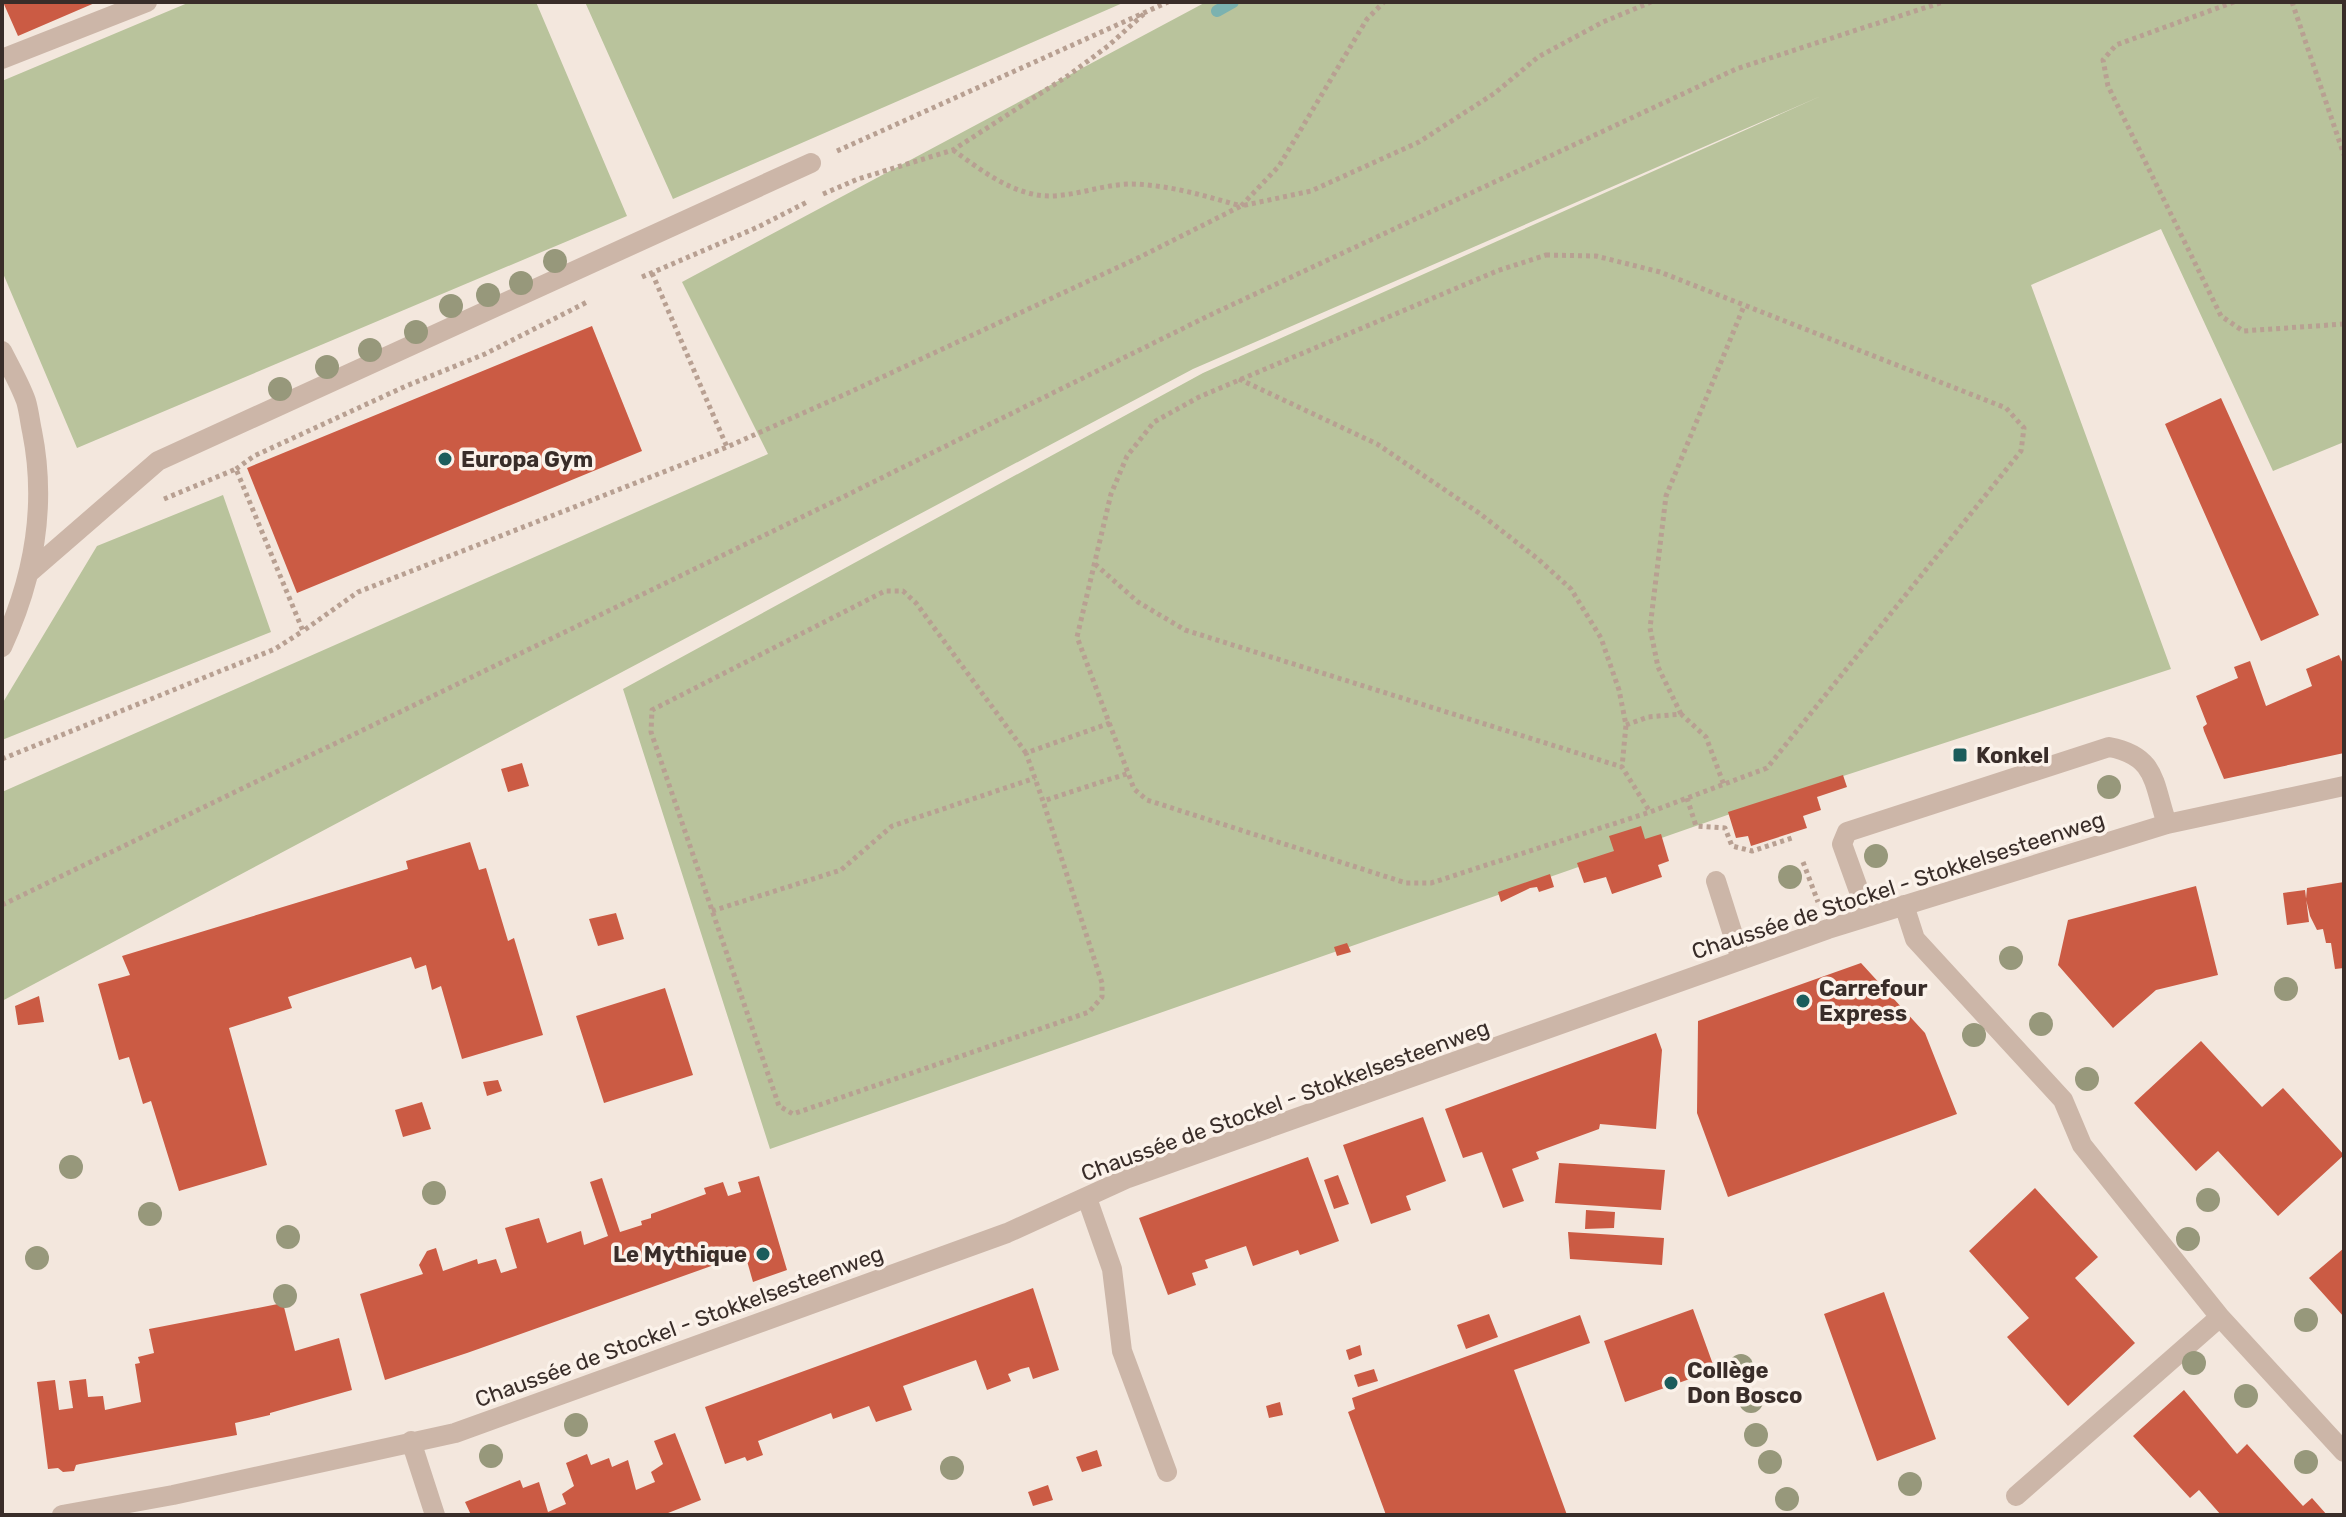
<svg xmlns="http://www.w3.org/2000/svg" width="2346" height="1517" viewBox="0 0 2346 1517" font-family="Rubik,sans-serif">
  <style>
    .green { fill: #b9c39c }
    .lines { fill: none; stroke-linecap: round; stroke-linejoin: round }
    .stream { stroke: #7bb2b0; stroke-width: 12 }
    .building { fill: #cb5b44 }
    .path { stroke: #b8a092; stroke-width: 5; stroke-dasharray: 4 4; stroke-linecap: butt }
    .minor { stroke: #ccb6a8; stroke-width: 20 }
    .tree { fill: #97987b }
    .poi-dot { fill: #1c5d5c; stroke: #fbf2ea; stroke-width: 3 }
    .labels { text-anchor: middle; stroke-width: 7; stroke-linejoin: round; paint-order: stroke }
    .poi-label { font-size: 22px; font-weight: bold; fill: #392d29; stroke: #fbf2ea; text-anchor: start }
    .street-label { font-size: 22px; fill: #392d29; stroke: #fbf2ea }
  </style>
  <rect width="100%" height="100%" fill="#f3e7dd"/>
  <path class="green" d="M190,2H536L627,216L77,448L2,271V81Z
    M585,2H1125L673,199Z
    M1206,2H2344V442L2273,471L2161,229L2031,285L2171,669L1776,798L770,1149L623,689L1203,373L1821,96L1193,369L2,1001V792L768,454L682,282Z
    M223,495L271,632L2,740V704L97,546Z"/>
  <g class="lines">
    <path class="stream" d="M1217,11L1233,2"/>
  </g>
  <path class="building" d="M3,2H97L18,36Z
    M592,326L642,451L297,593L247,468Z
    M2221,398L2319,615L2261,641L2165,424Z
    M2339,655L2344,666V753L2224,779L2204,731L2203,727L2207,724L2196,696L2238,678L2234,667L2250,661L2266,706L2312,686L2306,669Z
    M522,763L529,786L508,792L501,769Z
    M1843,775L1847,787L1817,797L1821,810L1803,816L1807,828L1751,846L1748,836L1736,838L1728,812Z
    M1641,826L1645,839L1661,834L1669,861L1658,865L1662,877L1612,894L1606,877L1584,883L1577,863L1614,851L1609,836Z
    M470,842L479,870L486,868L508,941L514,938L543,1035L462,1059L441,986L432,990L426,965L415,969L411,957L288,997L292,1008L229,1028L267,1165L179,1191L151,1101L143,1104L129,1057L119,1060L98,984L130,975L122,956L408,869L406,861Z
    M1550,874L1554,887L1539,892L1537,887L1530,888L1501,902L1498,892Z
    M2344,882V968L2335,969L2331,943H2326L2323,929L2317,930L2310,916L2306,899L2307,888Z
    M2196,886L2218,975L2156,990L2113,1028L2058,965L2068,920Z
    M2305,890L2309,922L2287,925L2283,893Z
    M616,913L624,939L598,946L589,919Z
    M1347,943L1351,952L1337,956L1334,947Z
    M1861,963L1925,1033L1957,1114L1728,1197L1697,1113L1698,1021Z
    M665,988L693,1075L604,1103L576,1016Z
    M39,996L44,1022L18,1025L15,1006Z
    M1656,1033L1662,1050L1656,1129L1600,1124L1599,1129L1536,1152L1539,1159L1512,1169L1524,1201L1503,1208L1482,1152L1463,1158L1445,1109Z
    M2201,1041L2262,1107L2283,1088L2344,1155L2278,1216L2218,1151L2196,1171L2134,1103Z
    M498,1080L502,1091L487,1096L483,1082Z
    M422,1102L431,1129L403,1137L395,1110Z
    M1423,1117L1446,1181L1406,1196L1411,1210L1371,1224L1343,1145Z
    M1308,1157L1339,1241L1300,1255L1298,1250L1253,1266L1246,1246L1205,1260L1208,1268L1192,1273L1196,1285L1168,1295L1139,1218Z
    M1559,1163L1665,1170L1661,1210L1555,1203Z
    M1338,1175L1349,1204L1334,1209L1324,1180Z
    M759,1176L787,1270L753,1282L745,1254L467,1353L385,1380L360,1294L423,1274L419,1265L427,1251L436,1248L443,1271L477,1259L478,1264L496,1259L501,1273L517,1268L505,1228L539,1218L547,1243L581,1231L584,1245L608,1236L590,1182L602,1178L620,1232L642,1225L641,1221L651,1218V1214L706,1194L704,1188L723,1182L728,1196L741,1192L738,1182Z
    M2035,1188L2098,1257L2075,1278L2135,1343L2068,1406L2007,1337L2029,1318L1969,1251Z
    M1586,1210L1615,1212L1614,1228L1585,1229Z
    M1568,1232L1664,1238L1662,1265L1570,1259Z
    M2344,1248V1317L2309,1278Z
    M1033,1288L1059,1370L1033,1379L1029,1367L1021,1369L1008,1374L1011,1381L987,1390L976,1360L903,1386L912,1410L876,1422L869,1406L833,1419L831,1413L758,1441L763,1455L747,1461L745,1457L725,1464L705,1407Z
    M1884,1292L1936,1439L1877,1461L1824,1314Z
    M283,1303L295,1351L339,1338L352,1390L270,1413V1415L235,1423L237,1435L80,1464L76,1465L74,1471L63,1472L58,1468L48,1469L37,1382L55,1380L59,1410L73,1408L69,1381L86,1379L88,1397L103,1396L105,1410L141,1402L135,1364L140,1363L138,1357L154,1353L149,1329Z
    M1693,1309L1715,1370L1625,1402L1604,1341Z
    M1489,1314L1498,1337L1466,1349L1457,1325Z
    M1580,1315L1590,1343L1514,1370L1567,1515H1386L1348,1412L1355,1409L1352,1398Z
    M1360,1345L1362,1355L1349,1360L1346,1350Z
    M1374,1369L1378,1381L1358,1387L1354,1375Z
    M2184,1390L2237,1454L2247,1444L2303,1506L2312,1498L2327,1515H2221L2199,1490L2190,1498L2133,1436Z
    M1280,1402L1283,1415L1269,1418L1266,1406Z
    M675,1433L701,1500L663,1515H471L465,1502L520,1480L523,1488L539,1482L548,1512L566,1504L562,1494L574,1486L566,1463L587,1454L591,1465L609,1458L612,1467L628,1460L636,1490L655,1482L651,1472L663,1464L654,1441Z
    M1097,1450L1102,1466L1082,1472L1076,1457Z
    M1048,1485L1053,1500L1033,1506L1028,1492Z"/>
  <g class="lines">
    <path class="path" d="M2234,2L2116,45L2103,60L2108,86L2221,316L2243,331L2344,324
      M2292,2L2344,155
      M953,150C981,170 1015,197 1052,196C1079,195 1105,184 1132,184C1170,185 1205,196 1241,206L1279,166L1367,19L1384,2
      M837,151L1168,2
      M823,194L858,179L953,150L1069,75L1108,46L1146,12
      M1546,255L1596,256L1660,272L2006,408L2024,428L2021,451L1767,768L1650,812L1431,883H1406L1147,800L1134,789L1077,637L1111,494L1127,456L1154,422L1199,397L1497,271Z
      M652,273L727,447
      M642,277L758,227L807,202
      M1239,379L1377,444L1479,513L1538,559L1571,589L1601,638L1619,690L1626,725L1622,767
      M236,469L254,456L406,386L485,354L589,301
      M164,499L236,469L303,631L358,592L727,447L848,393L1140,257L1241,206L1311,191L1419,142L1495,93L1538,57L1603,22L1651,2
      M1095,564L1138,602L1185,630L1622,767L1650,812
      M1681,714L1658,667L1650,628L1666,496L1744,306
      M1110,723L1026,753L1043,801L1129,773
      M1626,725L1648,717L1681,714L1706,737L1724,785
      M1026,753L916,603L903,591H885L652,710L651,732L779,1106L793,1114L1089,1012L1102,997V983L1043,801
      M2,759L275,649L303,631
      M1687,798L1696,826L1725,828L1732,846L1752,851L1795,837
      M1803,862L1818,902
      M2,905L841,498L1208,316L1736,69L1943,2
      M712,911L841,870L892,826L1035,778"/>
    <path class="minor" d="M2,59L147,2
      M2,351C10,367 20,384 26,401C29,411 30,422 32,431C47,506 34,578 2,647
      M30,572L158,461L811,163
      M1716,881L1741,960
      M1904,905L1915,939L2063,1100L2082,1145L2220,1317L2344,1452
      M1868,916L1842,844L1847,832L2109,747C2157,756 2153,783 2167,824
      M1087,1198L1112,1269L1122,1351L1167,1472
      M411,1441L435,1515
      M2016,1496L2220,1317
      M62,1515L173,1495L455,1433L1007,1233L1128,1178L1828,929L2167,824L2344,786"/>
  </g>
  <g class="tree">
    <circle cx="555" cy="261" r="12"/>
    <circle cx="521" cy="283" r="12"/>
    <circle cx="488" cy="295" r="12"/>
    <circle cx="451" cy="306" r="12"/>
    <circle cx="416" cy="332" r="12"/>
    <circle cx="370" cy="350" r="12"/>
    <circle cx="327" cy="367" r="12"/>
    <circle cx="280" cy="389" r="12"/>
    <circle cx="2109" cy="787" r="12"/>
    <circle cx="1876" cy="856" r="12"/>
    <circle cx="1790" cy="877" r="12"/>
    <circle cx="2011" cy="958" r="12"/>
    <circle cx="2286" cy="989" r="12"/>
    <circle cx="2041" cy="1024" r="12"/>
    <circle cx="1974" cy="1035" r="12"/>
    <circle cx="2087" cy="1079" r="12"/>
    <circle cx="71" cy="1167" r="12"/>
    <circle cx="434" cy="1193" r="12"/>
    <circle cx="2208" cy="1200" r="12"/>
    <circle cx="150" cy="1214" r="12"/>
    <circle cx="288" cy="1237" r="12"/>
    <circle cx="2188" cy="1239" r="12"/>
    <circle cx="37" cy="1258" r="12"/>
    <circle cx="285" cy="1296" r="12"/>
    <circle cx="2306" cy="1320" r="12"/>
    <circle cx="2194" cy="1363" r="12"/>
    <circle cx="1741" cy="1366" r="12"/>
    <circle cx="2246" cy="1396" r="12"/>
    <circle cx="1751" cy="1401" r="12"/>
    <circle cx="576" cy="1425" r="12"/>
    <circle cx="1756" cy="1435" r="12"/>
    <circle cx="491" cy="1456" r="12"/>
    <circle cx="1770" cy="1462" r="12"/>
    <circle cx="2306" cy="1462" r="12"/>
    <circle cx="952" cy="1468" r="12"/>
    <circle cx="1910" cy="1484" r="12"/>
    <circle cx="1787" cy="1499" r="12"/>
  </g>
  <g class="poi-dot">
    <circle cx="445" cy="459" r="8"/>
    <rect x="1952" y="747" width="16" height="16" rx="4"/>
    <circle cx="1803" cy="1001" r="8"/>
    <circle cx="763" cy="1254" r="8"/>
    <circle cx="1671" cy="1383" r="8"/>
  </g>
  <g class="labels">
    <g class="poi-label">
      <text x="461" y="467">Europa Gym</text>
      <text x="1976" y="763">Konkel</text>
      <text x="1819" y="996">Carrefour<tspan x="1819" dy="25">Express</tspan></text>
      <text x="747" y="1262" text-anchor="end">Le Mythique</text>
      <text x="1687" y="1378">Collège<tspan x="1687" dy="25">Don Bosco</tspan></text>
    </g>
    <g class="street-label">
      <text transform="translate(1898 885) rotate(-18)" y="8">Chaussée de Stockel - Stokkelsesteenweg</text>
      <text transform="translate(1285 1100) rotate(-20)" y="8">Chaussée de Stockel - Stokkelsesteenweg</text>
      <text transform="translate(679 1326) rotate(-20)" y="8">Chaussée de Stockel - Stokkelsesteenweg</text>
    </g>
  </g>
  <rect width="2346" height="1517" fill="none" stroke="#392d29" stroke-width="8"/>
</svg>
